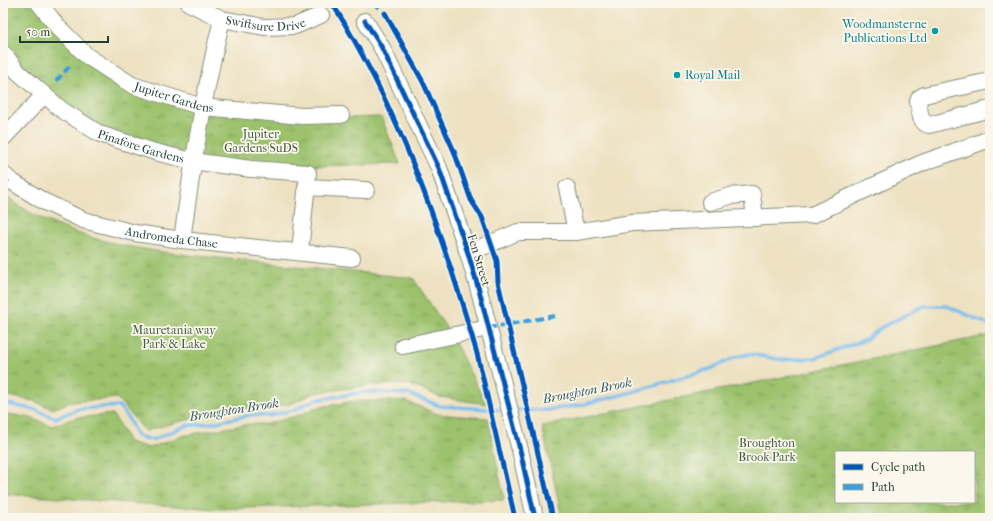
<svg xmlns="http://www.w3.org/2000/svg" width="993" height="521" viewBox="0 0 993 521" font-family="'IM FELL French Canon',serif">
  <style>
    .park { fill: url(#park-tufts); stroke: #5e8050; fill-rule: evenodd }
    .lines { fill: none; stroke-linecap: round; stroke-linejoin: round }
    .stream { stroke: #7bbdf0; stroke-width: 3.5 }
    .minor-casing { stroke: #868f7a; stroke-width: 18 }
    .minor { stroke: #fff; stroke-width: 16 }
    .quiet { stroke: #3c9ee2; stroke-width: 4; stroke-dasharray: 8 4; stroke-linecap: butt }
    .cycleway-casing { stroke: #fbf7ec; stroke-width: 8 }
    .cycleway { stroke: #0057b8; stroke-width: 5 }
    .culture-dot { fill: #0f9aa8; stroke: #fbf7ec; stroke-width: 1.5 }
    .labels { text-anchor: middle; stroke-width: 3.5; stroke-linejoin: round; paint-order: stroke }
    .street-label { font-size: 12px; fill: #1f3d34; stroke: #fbf7ec }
    .culture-label { font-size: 12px; fill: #0d838f; stroke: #fbf7ec; text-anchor: end }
    .park-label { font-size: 12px; fill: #3e5e42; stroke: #fbf7ec }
    .water-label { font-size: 13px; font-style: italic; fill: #365d63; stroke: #fbf7ec }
  </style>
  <defs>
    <pattern id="park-tufts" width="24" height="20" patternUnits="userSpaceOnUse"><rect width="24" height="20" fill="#9cc26d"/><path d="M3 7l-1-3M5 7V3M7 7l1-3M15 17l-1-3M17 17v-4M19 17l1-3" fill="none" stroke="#7f9f5a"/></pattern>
  </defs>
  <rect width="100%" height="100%" fill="#fbf7ec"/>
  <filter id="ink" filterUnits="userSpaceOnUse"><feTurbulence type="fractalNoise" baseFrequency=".025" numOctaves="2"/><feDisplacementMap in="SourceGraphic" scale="8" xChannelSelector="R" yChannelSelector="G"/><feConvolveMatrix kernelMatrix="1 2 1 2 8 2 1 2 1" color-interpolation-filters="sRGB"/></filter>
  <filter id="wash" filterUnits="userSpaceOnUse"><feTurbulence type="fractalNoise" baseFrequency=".012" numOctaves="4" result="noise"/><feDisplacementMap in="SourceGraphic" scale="16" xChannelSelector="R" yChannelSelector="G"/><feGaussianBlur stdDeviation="0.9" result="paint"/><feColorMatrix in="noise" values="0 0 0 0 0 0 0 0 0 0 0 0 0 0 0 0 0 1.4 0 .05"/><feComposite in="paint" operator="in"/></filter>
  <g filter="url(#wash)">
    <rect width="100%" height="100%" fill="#ede1c1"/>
    <path class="park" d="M3,3H32L61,35L163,100L344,118L381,117L400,164L308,166L213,161L105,130L67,108L31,77L9,51L3,43Z
      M3,194C70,248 168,253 250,261C304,267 358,272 413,278L451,335L486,404L440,397L408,384L371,385L314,393L290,404L263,408L241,409L177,422L145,431L117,398L70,402L53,409L34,401L3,395Z
      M990,335V518H562L542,426ZM836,452H974V502H836Z
      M355,401H406L437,414L488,418L504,500L215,509L3,494V413L31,418L52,426L75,418L113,414L129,442L148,448L186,435L249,424H267L302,414L314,408Z"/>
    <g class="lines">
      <path class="stream" d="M3,403L36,410L55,418L79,409L119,406L128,418L137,436L152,440L185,426L212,423L251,415L269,416L296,409L315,400L365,392L409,394L440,406L504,410
        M515,410H549L581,405L629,393L710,369L736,357L749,354L783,360L815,358L865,340L882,327L924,306H947L990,325"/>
    </g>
  </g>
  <g filter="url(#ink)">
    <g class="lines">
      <defs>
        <g id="minor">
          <path id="s1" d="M39,3L57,26L87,56L132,85L202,107L302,116L341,115"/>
          <path id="s2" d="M189,3L222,19L264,27L295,26L321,15"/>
          <path d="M365,21L381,46L439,168L468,253L479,290L520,450L535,518"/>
          <path id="s3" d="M3,53L18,72L62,110L100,134L155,152L192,161L251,169L308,173L300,252"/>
          <path d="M990,81L924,95L919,98L918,101C920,110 919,123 929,125L990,109"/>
          <path d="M3,138L44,95"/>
          <path id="s4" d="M3,174L11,181L43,201L83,220L135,233L182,240L352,258"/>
          <path d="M306,187L366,190"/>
          <path d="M567,188L576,232"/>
          <path d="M710,202L730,196L752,194L755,218"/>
          <path d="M182,240C192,166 204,92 222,19"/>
          <path d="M468,253L518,232H576L632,223L812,215L922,163L990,139"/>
          <path d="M403,346L488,328"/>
        </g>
      </defs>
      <use href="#minor" class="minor-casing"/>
      <use href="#minor" class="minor"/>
      <path class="quiet" d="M373,3L385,13
        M56,81L70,66
        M3,185L9,179
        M488,328L555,316"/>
      <defs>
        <path id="cycleway" d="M332,3C399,109 441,230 476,350C483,376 488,401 494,427C501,457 508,488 515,518
          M385,13L423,82L454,151L471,200L482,217L497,261L498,282L553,518
          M365,21L381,46L439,168L468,253L479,290L520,450L535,518"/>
      </defs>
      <use href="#cycleway" class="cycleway-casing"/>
      <use href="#cycleway" class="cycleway"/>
    </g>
  </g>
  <g class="culture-dot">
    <circle cx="935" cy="31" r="4"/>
    <circle cx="677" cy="75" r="4"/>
  </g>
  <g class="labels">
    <g class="street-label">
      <text dy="4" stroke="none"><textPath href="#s2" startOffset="81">Swiftsure Drive</textPath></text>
      <text dy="4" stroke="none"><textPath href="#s1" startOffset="169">Jupiter Gardens</textPath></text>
      <text dy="4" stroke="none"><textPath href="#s3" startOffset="170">Pinafore Gardens</textPath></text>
      <text dy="4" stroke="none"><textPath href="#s4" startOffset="183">Andromeda Chase</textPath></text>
      <text transform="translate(479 260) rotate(73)" y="4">Fen Street</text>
    </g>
    <g class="culture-label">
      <text x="927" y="28">Woodmansterne<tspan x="927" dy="14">Publications Ltd</tspan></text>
      <text x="685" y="79" text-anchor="start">Royal Mail</text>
    </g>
    <g class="park-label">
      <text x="261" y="138">Jupiter<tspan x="261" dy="14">Gardens SuDS</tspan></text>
      <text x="174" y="334">Mauretania way<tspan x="174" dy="14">Park &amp; Lake</tspan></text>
      <text x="767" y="447">Broughton<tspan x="767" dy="14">Brook Park</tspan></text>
    </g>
    <g class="water-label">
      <text transform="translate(587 390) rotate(-11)" y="5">Broughton Brook</text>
      <text transform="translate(234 409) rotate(-9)" y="5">Broughton Brook</text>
    </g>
  </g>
  <rect width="993" height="521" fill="none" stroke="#fbf7ec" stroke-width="16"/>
  <rect x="835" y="451" width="140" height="52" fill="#fbf7ec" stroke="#a3ada2"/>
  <rect x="843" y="464" width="20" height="6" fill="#0057b8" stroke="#a3ada2"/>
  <text x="871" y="471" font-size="12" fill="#1f3d34">Cycle path</text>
  <rect x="843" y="484" width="20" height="6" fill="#3c9ee2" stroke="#a3ada2"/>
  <text x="871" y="491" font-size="12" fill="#1f3d34">Path</text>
  <path d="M20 36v6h88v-6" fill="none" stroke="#1f3d34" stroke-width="2"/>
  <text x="26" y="36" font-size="12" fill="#1f3d34" stroke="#fbf7ec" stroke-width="3" paint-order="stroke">50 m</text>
</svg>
